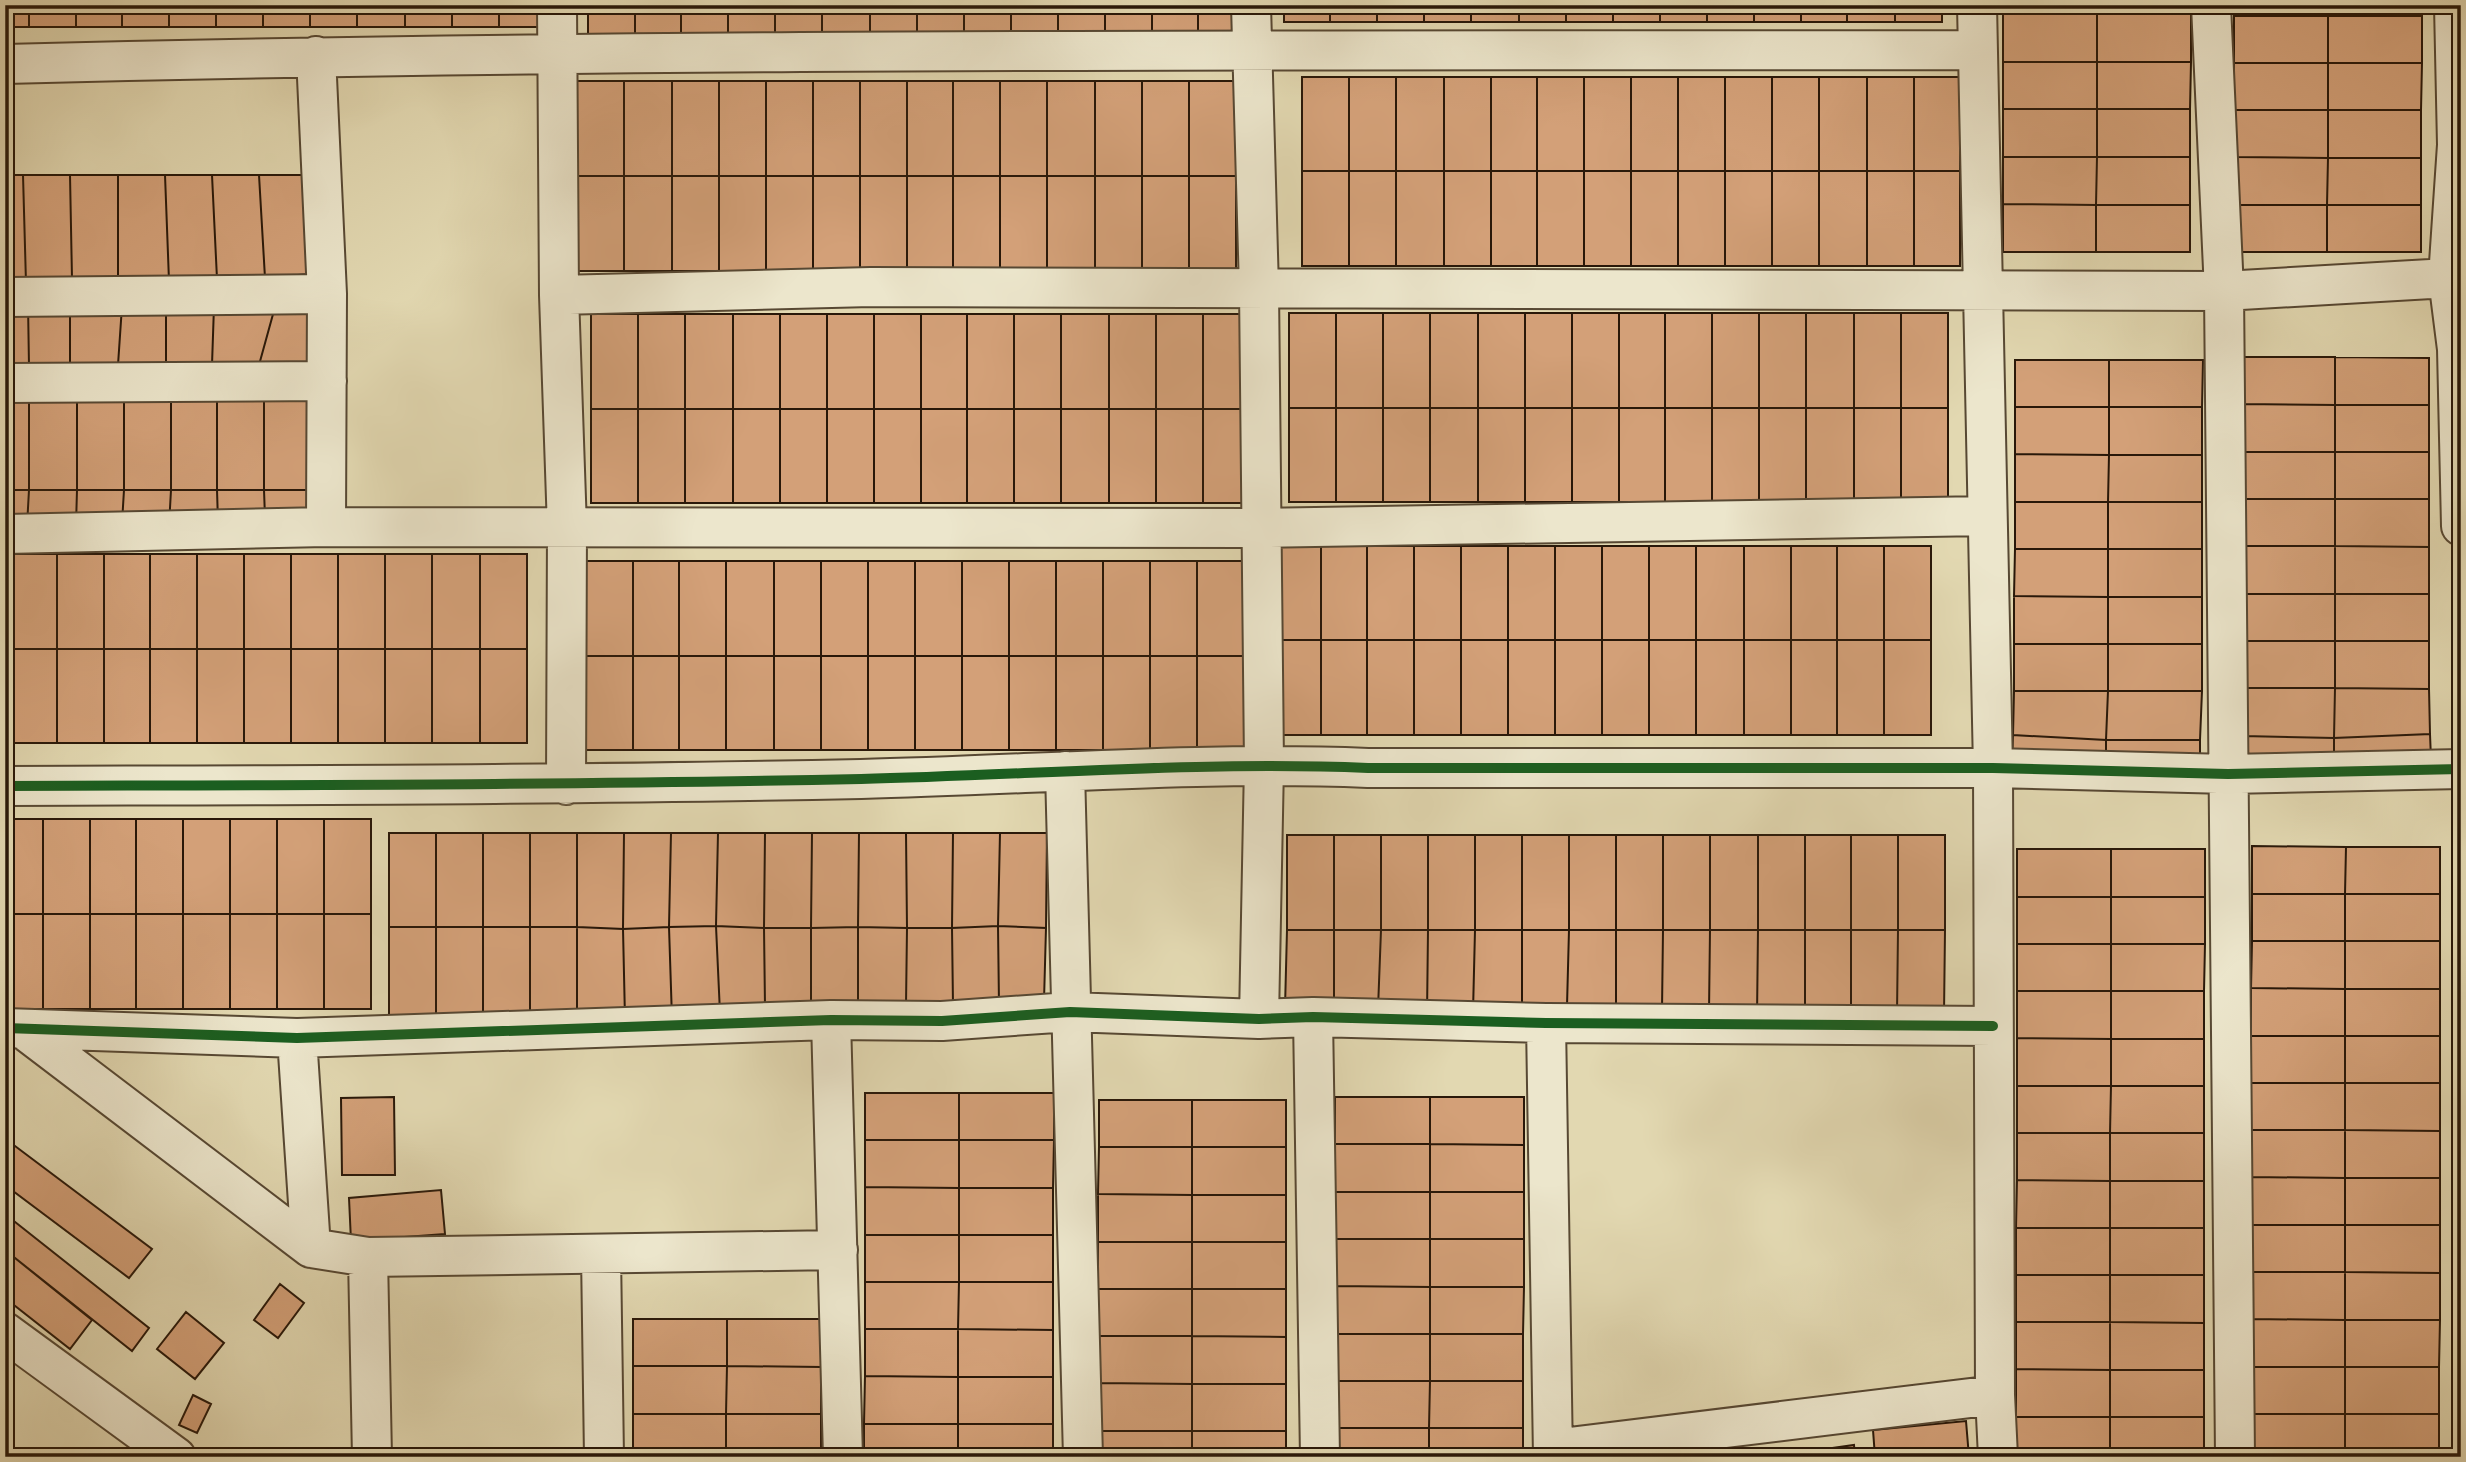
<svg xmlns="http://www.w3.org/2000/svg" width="2466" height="1462" viewBox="0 0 2466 1462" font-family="Alegreya,serif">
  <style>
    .building { fill: #d3a078; stroke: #291809; stroke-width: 2 }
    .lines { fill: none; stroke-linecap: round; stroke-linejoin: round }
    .minor-casing { stroke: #574833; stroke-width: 42 }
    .minor { stroke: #ece6cc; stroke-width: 38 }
    .cycleway-casing { stroke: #ece6cc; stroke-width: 15 }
    .cycleway { stroke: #1b5e20; stroke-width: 10 }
  </style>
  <rect width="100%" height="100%" fill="#e2d8b1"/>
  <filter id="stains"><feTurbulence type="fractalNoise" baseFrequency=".00286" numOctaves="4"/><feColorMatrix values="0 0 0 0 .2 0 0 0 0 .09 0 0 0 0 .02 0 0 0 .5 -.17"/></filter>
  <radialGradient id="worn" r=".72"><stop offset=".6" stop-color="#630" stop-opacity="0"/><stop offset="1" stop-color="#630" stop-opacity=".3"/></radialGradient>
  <path class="building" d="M5,5H29V27H5Z
    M29,5H76V27H29Z
    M76,5H122V27H76Z
    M122,5H169V27H122Z
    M169,5H216V27H169Z
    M216,5H263V27H216Z
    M263,5H310V27H263Z
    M310,5H357V27H310Z
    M357,5H405V27H357Z
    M405,5H452V27H405Z
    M452,5H499V27H452Z
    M499,5H545V27H499Z
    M588,5H635V40H588Z
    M635,5H681V40H635Z
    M681,5H728V40H681Z
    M728,5H775V40H728Z
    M775,5H822V40H775Z
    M822,5H870V40H822Z
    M870,5H917V40H870Z
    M917,5H964V40H917Z
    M964,5H1011V40H964Z
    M1011,5H1058V40H1011Z
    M1058,5H1105V40H1058Z
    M1105,5H1152V40H1105Z
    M1152,5H1198V40H1152Z
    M1198,5H1245V40H1198Z
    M1284,5H1330V22H1284Z
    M1330,5H1377V22H1330Z
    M1377,5H1424V22H1377Z
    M1424,5H1471V22H1424Z
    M1471,5H1519V22H1471Z
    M1519,5H1566V22H1519Z
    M1566,5H1613V22H1566Z
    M1613,5H1660V22H1613Z
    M1660,5H1707V22H1660Z
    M1707,5H1754V22H1707Z
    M1754,5H1801V22H1754Z
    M1801,5H1847V22H1801Z
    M1847,5H1895V22H1847Z
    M1895,5H1942V22H1895Z
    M2003,5H2097V14H2003Z
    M2097,5H2191V14H2097Z
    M2234,5H2328V16H2234Z
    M2328,5H2422V16H2328Z
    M2003,14H2097V62H2003Z
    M2097,14H2191V62H2097Z
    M2234,16H2328V63H2234Z
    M2328,16H2422V63H2328Z
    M2003,62H2097V109H2003Z
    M2097,62H2191L2190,109H2097Z
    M2234,63H2328V110H2234Z
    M2328,63H2422L2421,110H2328Z
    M1302,77H1349V171H1302Z
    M1349,77H1396V171H1349Z
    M1396,77H1444V171H1396Z
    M1444,77H1491V171H1444Z
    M1491,77H1537V171H1491Z
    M1537,77H1584V171H1537Z
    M1584,77H1631V171H1584Z
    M1631,77H1678V171H1631Z
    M1678,77H1725V171H1678Z
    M1725,77H1772V171H1725Z
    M1772,77H1819V171H1772Z
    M1819,77H1867V171H1819Z
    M1867,77H1914V171H1867Z
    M1914,77H1960V171H1914Z
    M577,81H624V176H577Z
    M624,81H672V176H624Z
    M672,81H719V176H672Z
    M719,81H766V176H719Z
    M766,81H813V176H766Z
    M813,81H860V176H813Z
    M860,81H907V176H860Z
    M907,81H953V176H907Z
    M953,81H1000V176H953Z
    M1000,81H1047V176H1000Z
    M1047,81H1095V176H1047Z
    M1095,81H1142V176H1095Z
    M1142,81H1189V176H1142Z
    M1189,81H1236V176H1189Z
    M2003,109H2097V157H2003Z
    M2097,109H2190V157H2097Z
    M2234,110H2328V158L2234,157Z
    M2328,110H2421V158H2328Z
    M2003,157H2097L2096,205L2003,204Z
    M2097,157H2190V205H2096Z
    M2234,157L2328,158L2327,205H2234Z
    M2328,158H2421V205H2327Z
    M1302,171H1349V266H1302Z
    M1349,171H1396V266H1349Z
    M1396,171H1444V266H1396Z
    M1444,171H1491V266H1444Z
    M1491,171H1537V266H1491Z
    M1537,171H1584V266H1537Z
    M1584,171H1631V266H1584Z
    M1631,171H1678V266H1631Z
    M1678,171H1725V266H1678Z
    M1725,171H1772V266H1725Z
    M1772,171H1819V266H1772Z
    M1819,171H1867V266H1819Z
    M1867,171H1914V266H1867Z
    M1914,171H1960V266H1914Z
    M5,175H23L26,283H5Z
    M23,175H70L72,279L26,283Z
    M70,175H118V281L72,279Z
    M118,175H165L169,281H118Z
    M165,175H212L217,279L169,281Z
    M212,175H259L265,278L217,279Z
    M259,175H306L309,274L265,278Z
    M577,176H624V271H577Z
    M624,176H672V271H624Z
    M672,176H719V271H672Z
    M719,176H766V271H719Z
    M766,176H813V271H766Z
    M813,176H860V271H813Z
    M860,176H907V271H860Z
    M907,176H953V271H907Z
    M953,176H1000V271H953Z
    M1000,176H1047V271H1000Z
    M1047,176H1095V271H1047Z
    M1095,176H1142V271H1095Z
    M1142,176H1189V271H1142Z
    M1189,176H1236V271H1189Z
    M2003,204L2096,205V252H2003Z
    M2096,205H2190V252H2096Z
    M2234,205H2327V252H2234Z
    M2327,205H2421V252H2327Z
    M5,304H28L29,366L5,365Z
    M28,304L70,305V365L29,366Z
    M70,305L122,306L118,365H70Z
    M122,306H166V365H118Z
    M166,306H214L212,365H166Z
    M214,306L275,307L259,365H212Z
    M316,306L312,365H259L275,307Z
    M1289,313H1336V408H1289Z
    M1336,313H1383V408H1336Z
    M1383,313H1430V408H1383Z
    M1430,313H1478V408H1430Z
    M1478,313H1525V408H1478Z
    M1525,313H1572V408H1525Z
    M1572,313H1619V408H1572Z
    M1619,313H1665V408H1619Z
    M1665,313H1712V408H1665Z
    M1712,313H1759V408H1712Z
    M1759,313H1806V408H1759Z
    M1806,313H1854V408H1806Z
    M1854,313H1901V408H1854Z
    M1901,313H1948V408H1901Z
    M591,314H638V409H591Z
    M638,314H685V409H638Z
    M685,314H733V409H685Z
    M733,314H780V409H733Z
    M780,314H827V409H780Z
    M827,314H874V409H827Z
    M874,314H921V409H874Z
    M921,314H967V409H921Z
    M967,314H1014V409H967Z
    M1014,314H1061V409H1014Z
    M1061,314H1109V409H1061Z
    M1109,314H1156V409H1109Z
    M1156,314H1203V409H1156Z
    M1203,314H1250V409H1203Z
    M2241,357H2335V405L2241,404Z
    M2335,357L2429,358V405H2335Z
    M2015,360H2109V407H2015Z
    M2109,360H2203L2202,407H2109Z
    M5,395H29V490H5Z
    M29,395H77V490H29Z
    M77,395H124V490H77Z
    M124,395H171V490H124Z
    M171,395H217V490H171Z
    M217,395H264V490H217Z
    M264,395H311V490H264Z
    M2241,404L2335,405V452H2241Z
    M2335,405H2429V452H2335Z
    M2015,407H2109V455L2015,454Z
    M2109,407H2202V455H2109Z
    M1289,408H1336V502H1289Z
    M1336,408H1383V502H1336Z
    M1383,408H1430V502H1383Z
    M1430,408H1478V502H1430Z
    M1478,408H1525V502H1478Z
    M1525,408H1572V502H1525Z
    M1572,408H1619V502H1572Z
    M1619,408H1665V502H1619Z
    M1665,408H1712V502H1665Z
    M1712,408H1759V502H1712Z
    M1759,408H1806V502H1759Z
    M1806,408H1854V502H1806Z
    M1854,408H1901V502H1854Z
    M1901,408H1948V502H1901Z
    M591,409H638V503H591Z
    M638,409H685V503H638Z
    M685,409H733V503H685Z
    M733,409H780V503H733Z
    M780,409H827V503H780Z
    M827,409H874V503H827Z
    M874,409H921V503H874Z
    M921,409H967V503H921Z
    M967,409H1014V503H967Z
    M1014,409H1061V503H1014Z
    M1061,409H1109V503H1061Z
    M1109,409H1156V503H1109Z
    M1156,409H1203V503H1156Z
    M1203,409H1250V503H1203Z
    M2241,452H2335V499H2241Z
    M2335,452H2429V499H2335Z
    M2015,454L2109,455L2108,502H2015Z
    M2109,455H2202V502H2108Z
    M5,490H29L27,526L5,527Z
    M29,490H77L76,525L27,526Z
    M77,490H124L122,523L76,525Z
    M124,490H171L169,526L122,523Z
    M171,490H217L218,522L169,526Z
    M217,490H264L265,517L218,522Z
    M264,490H311L309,514L265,517Z
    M2241,499H2335V546H2241Z
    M2335,499H2429V547L2335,546Z
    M2015,502H2108V549H2015Z
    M2108,502H2202V549H2108Z
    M1273,546H1321V640H1273Z
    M1321,546H1367V640H1321Z
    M1367,546H1414V640H1367Z
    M1414,546H1461V640H1414Z
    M1461,546H1508V640H1461Z
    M1508,546H1555V640H1508Z
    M1555,546H1602V640H1555Z
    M1602,546H1649V640H1602Z
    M1649,546H1696V640H1649Z
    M1696,546H1744V640H1696Z
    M1744,546H1791V640H1744Z
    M1791,546H1837V640H1791Z
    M1837,546H1884V640H1837Z
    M1884,546H1931V640H1884Z
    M2241,546H2335V594H2241Z
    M2335,546L2429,547V594H2335Z
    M2015,549H2108V597L2014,596Z
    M2108,549H2202V597H2108Z
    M5,554H9V649H5Z
    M9,554H57V649H9Z
    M57,554H104V649H57Z
    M104,554H150V649H104Z
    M150,554H197V649H150Z
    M197,554H244V649H197Z
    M244,554H291V649H244Z
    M291,554H338V649H291Z
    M338,554H385V649H338Z
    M385,554H432V649H385Z
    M432,554H480V649H432Z
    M480,554H527V649H480Z
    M586,561H633V656H586Z
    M633,561H679V656H633Z
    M679,561H726V656H679Z
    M726,561H774V656H726Z
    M774,561H821V656H774Z
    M821,561H868V656H821Z
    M868,561H915V656H868Z
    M915,561H962V656H915Z
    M962,561H1009V656H962Z
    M1009,561H1056V656H1009Z
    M1056,561H1103V656H1056Z
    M1103,561H1150V656H1103Z
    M1150,561H1197V656H1150Z
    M1197,561H1244V656H1197Z
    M2241,594H2335V641H2241Z
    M2335,594H2429V641H2335Z
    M2014,596L2108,597V644H2014Z
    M2108,597H2202V644H2108Z
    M1273,640H1321V735H1273Z
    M1321,640H1367V735H1321Z
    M1367,640H1414V735H1367Z
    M1414,640H1461V735H1414Z
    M1461,640H1508V735H1461Z
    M1508,640H1555V735H1508Z
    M1555,640H1602V735H1555Z
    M1602,640H1649V735H1602Z
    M1649,640H1696V735H1649Z
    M1696,640H1744V735H1696Z
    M1744,640H1791V735H1744Z
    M1791,640H1837V735H1791Z
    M1837,640H1884V735H1837Z
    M1884,640H1931V735H1884Z
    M2241,641H2335V688H2241Z
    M2335,641H2429V689L2335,688Z
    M2014,644H2108V691H2014Z
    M2108,644H2202V691H2108Z
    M5,649H9V743H5Z
    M9,649H57V743H9Z
    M57,649H104V743H57Z
    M104,649H150V743H104Z
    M150,649H197V743H150Z
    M197,649H244V743H197Z
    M244,649H291V743H244Z
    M291,649H338V743H291Z
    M338,649H385V743H338Z
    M385,649H432V743H385Z
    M432,649H480V743H432Z
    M480,649H527V743H480Z
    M586,656H633V750H586Z
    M633,656H679V750H633Z
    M679,656H726V750H679Z
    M726,656H774V750H726Z
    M774,656H821V750H774Z
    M821,656H868V750H821Z
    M868,656H915V750H868Z
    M915,656H962V750H915Z
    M962,656H1009V750H962Z
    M1009,656H1056V750H1009Z
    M1056,656H1103V750H1056Z
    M1103,656H1150V750H1103Z
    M1150,656H1197V750H1150Z
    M1197,656H1244V750H1197Z
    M2241,688H2335L2334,738L2243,736Z
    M2335,688L2429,689L2430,734L2334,738Z
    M2014,691H2108L2106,740L2013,735Z
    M2108,691H2202L2200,740H2106Z
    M2430,734L2431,759L2334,762V738Z
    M2013,735L2106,740V765L2012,761Z
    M2243,736L2334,738V762L2243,761Z
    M2106,740H2200V765H2106Z
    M5,819H43V914H5Z
    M43,819H90V914H43Z
    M90,819H136V914H90Z
    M136,819H183V914H136Z
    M183,819H230V914H183Z
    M230,819H277V914H230Z
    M277,819H324V914H277Z
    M324,819H371V914H324Z
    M389,833H436V927H389Z
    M436,833H483V927H436Z
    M483,833H530V927H483Z
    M530,833H577V927H530Z
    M577,833H624L623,929L577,927Z
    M624,833H671L669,927L623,929Z
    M671,833H718L716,926L669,927Z
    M718,833H765L764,928L716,926Z
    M765,833H812L811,928H764Z
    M812,833H859L858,927L811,928Z
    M859,833H906L907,928L858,927Z
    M906,833H953L952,928H907Z
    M953,833H1000L998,926L952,928Z
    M1000,833H1047L1046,928L998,926Z
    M1287,835H1334V930H1287Z
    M1334,835H1381V930H1334Z
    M1381,835H1428V930H1381Z
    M1428,835H1475V930H1428Z
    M1475,835H1522V930H1475Z
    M1522,835H1569V930H1522Z
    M1569,835H1616V930H1569Z
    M1616,835H1663V930H1616Z
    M1663,835H1710V930H1663Z
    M1710,835H1758V930H1710Z
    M1758,835H1805V930H1758Z
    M1805,835H1851V930H1805Z
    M1851,835H1898V930H1851Z
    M1898,835H1945V930H1898Z
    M2252,846L2346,847L2345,894H2252Z
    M2346,847H2440V894H2345Z
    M2017,849H2111V897H2017Z
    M2111,849H2205V897H2111Z
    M2252,894H2345V941H2252Z
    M2345,894H2440V941H2345Z
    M2017,897H2111V944H2017Z
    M2111,897H2205V944H2111Z
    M5,914H43V1009H5Z
    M43,914H90V1009H43Z
    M90,914H136V1009H90Z
    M136,914H183V1009H136Z
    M183,914H230V1009H183Z
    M230,914H277V1009H230Z
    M277,914H324V1009H277Z
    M324,914H371V1009H324Z
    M716,926L720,1013L672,1019L669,927Z
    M716,926L764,928L765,1006L720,1013Z
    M998,926L1046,928L1044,1001L999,1004Z
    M998,926L999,1004L953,1005L952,928Z
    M389,927H436V1022H389Z
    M436,927H483V1022H436Z
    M483,927H530V1022H483Z
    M530,927H577V1022H530Z
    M577,927L623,929L625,1019L577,1022Z
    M669,927L672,1019H625L623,929Z
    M858,927V1005L811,1006V928Z
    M858,927L907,928L906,1005H858Z
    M764,928H811V1006H765Z
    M907,928H952L953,1005H906Z
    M1287,930H1334V1012L1285,1008Z
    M1334,930H1381L1378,1009L1334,1012Z
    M1381,930H1428L1427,1015L1378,1009Z
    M1428,930H1475L1473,1012L1427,1015Z
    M1475,930H1522V1010L1473,1012Z
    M1522,930H1569L1567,1006L1522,1010Z
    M1569,930H1616V1010L1567,1006Z
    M1616,930H1663L1662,1010H1616Z
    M1663,930H1710L1709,1012L1662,1010Z
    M1710,930H1758L1757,1017L1709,1012Z
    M1758,930H1805V1013L1757,1017Z
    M1805,930H1851V1013H1805Z
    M1851,930H1898L1897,1014L1851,1013Z
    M1898,930H1945L1944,1014H1897Z
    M2252,941H2345V989L2251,988Z
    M2345,941H2440V989H2345Z
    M2017,944H2111V991H2017Z
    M2111,944H2205L2204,991H2111Z
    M2251,988L2345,989V1036H2251Z
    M2345,989H2440V1036H2345Z
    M2017,991H2111V1039L2017,1038Z
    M2111,991H2204V1039H2111Z
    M2251,1036H2345V1083H2251Z
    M2345,1036H2440V1083H2345Z
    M2017,1038L2111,1039V1086H2017Z
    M2111,1039H2204V1086H2111Z
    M2251,1083H2345V1130H2251Z
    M2345,1083H2440V1131L2345,1130Z
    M2017,1086H2111L2110,1133H2017Z
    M2111,1086H2204V1133H2110Z
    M865,1093H959V1140H865Z
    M959,1093H1054V1140H959Z
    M394,1097L395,1175H342L341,1098Z
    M1335,1097H1430V1144H1335Z
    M1430,1097H1524V1145L1430,1144Z
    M1099,1100H1192V1147H1099Z
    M1192,1100H1286V1147H1192Z
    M2251,1130H2345V1178L2251,1177Z
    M2345,1130L2440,1131V1178H2345Z
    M2017,1133H2110V1181L2017,1180Z
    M2110,1133H2204V1181H2110Z
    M7,1140L152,1249L129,1278L5,1185Z
    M865,1140H959V1188L865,1187Z
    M959,1140H1054L1053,1188H959Z
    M1335,1144H1430V1192H1335Z
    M1430,1144L1524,1145V1192H1430Z
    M1099,1147H1192V1195L1098,1194Z
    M1192,1147H1286V1195H1192Z
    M2251,1177L2345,1178V1225H2251Z
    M2345,1178H2440V1225H2345Z
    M2017,1180L2110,1181V1228H2016Z
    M2110,1181H2204V1228H2110Z
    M865,1187L959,1188V1235H865Z
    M959,1188H1053V1235H959Z
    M441,1190L445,1234L351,1241L349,1198Z
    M1335,1192H1430V1239H1335Z
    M1430,1192H1524V1239H1430Z
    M1098,1194L1192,1195V1242H1098Z
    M1192,1195H1286V1242H1192Z
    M5,1214L149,1328L132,1351L5,1250Z
    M2251,1225H2345V1272H2251Z
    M2345,1225H2440V1273L2345,1272Z
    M2016,1228H2110V1275H2016Z
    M2110,1228H2204V1275H2110Z
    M865,1235H959V1282H865Z
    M959,1235H1053V1282H959Z
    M1335,1239H1430V1287L1335,1286Z
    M1430,1239H1524V1287H1430Z
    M1098,1242H1192V1289H1098Z
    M1192,1242H1286V1289H1192Z
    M5,1250L92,1320L70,1349L5,1298Z
    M2251,1272H2345V1320L2251,1319Z
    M2345,1272L2440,1273V1320H2345Z
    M2016,1275H2110V1322H2016Z
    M2110,1275H2204V1323L2110,1322Z
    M865,1282H959L958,1329H865Z
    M959,1282H1053V1330L958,1329Z
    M280,1284L304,1303L278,1338L254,1320Z
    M1335,1286L1430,1287V1334H1335Z
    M1430,1287H1524L1523,1334H1430Z
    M1098,1289H1192V1336H1098Z
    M1192,1289H1286V1337L1192,1336Z
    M186,1312L224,1343L195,1379L157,1349Z
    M633,1319H727V1366H633Z
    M727,1319H821V1367L727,1366Z
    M2251,1319L2345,1320V1367H2251Z
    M2345,1320H2440L2439,1367H2345Z
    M2016,1322H2110V1370L2016,1369Z
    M2110,1322L2204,1323V1370H2110Z
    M865,1329H958V1377L865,1376Z
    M958,1329L1053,1330V1377H958Z
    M1335,1334H1430V1381H1335Z
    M1430,1334H1523V1381H1430Z
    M1098,1336H1192V1384L1098,1383Z
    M1192,1336L1286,1337V1384H1192Z
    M633,1366H727L726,1414H633Z
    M727,1366L821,1367V1414H726Z
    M2251,1367H2345V1414H2251Z
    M2345,1367H2439V1414H2345Z
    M2016,1369L2110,1370V1417H2016Z
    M2110,1370H2204V1417H2110Z
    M865,1376L958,1377V1424H864Z
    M958,1377H1053V1424H958Z
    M1335,1381H1430L1429,1428H1335Z
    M1430,1381H1523V1428H1429Z
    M1098,1383L1192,1384V1431H1098Z
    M1192,1384H1286V1431H1192Z
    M193,1395L211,1404L197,1433L179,1425Z
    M633,1414H726V1457H633Z
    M726,1414H821V1457H726Z
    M2251,1414H2345V1457H2251Z
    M2345,1414H2439V1457H2345Z
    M2016,1417H2110V1457H2016Z
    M2110,1417H2204V1457H2110Z
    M1966,1421L1969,1457H1875L1873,1430Z
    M864,1424H958V1457H864Z
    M958,1424H1053V1457H958Z
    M1335,1428H1429V1457H1335Z
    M1429,1428H1523V1457H1429Z
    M1098,1431H1192V1457H1098Z
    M1192,1431H1286V1457H1192Z
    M1854,1445L1855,1457H1769Z
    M1677,1447L1679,1457H1611Z
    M1738,1453L1739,1457H1712Z"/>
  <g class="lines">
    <defs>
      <path id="minor" d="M557,5L559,295L567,528L566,785
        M1251,5L1259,289L1264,764L1259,1019
        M1977,5L1993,768L1995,1395L1998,1457
        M2211,5L2224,291L2235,1457
        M2454,5L2457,145L2448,278L2457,349L2461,526
        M316,56L327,294L326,527
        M5,64C662,47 1319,51 1977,50
        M559,295L871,287L2224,291L2448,278
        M5,297L327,294
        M5,383L327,381
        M5,534L326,527L1259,528L1986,516
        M1065,771L1083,1457
        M5,786C291,785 576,785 861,779C1030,775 1199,761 1368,768H1993L2228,774L2461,769
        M1313,1017L1320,1457
        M831,1020L843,1457
        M1546,1023L1553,1457
        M5,1028L297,1038L831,1020L942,1021L1070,1012L1259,1019L1313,1017L1546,1023L1993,1026
        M23,1029L311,1248L368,1257L838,1250
        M297,1038L311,1248
        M601,1254L604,1457
        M368,1257L372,1457
        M5,1332L176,1457
        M1553,1449L1995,1395"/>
    </defs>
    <use href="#minor" class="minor-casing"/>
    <use href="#minor" class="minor"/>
    <defs>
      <path id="cycleway" d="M5,786C291,785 576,785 861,779C1030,775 1199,761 1368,768H1993L2228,774L2461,769
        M5,1028L297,1038L831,1020L942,1021L1070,1012L1259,1019L1313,1017L1546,1023L1993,1026"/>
    </defs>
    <use href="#cycleway" class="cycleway-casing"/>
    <use href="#cycleway" class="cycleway"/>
  </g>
  <rect width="2466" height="1462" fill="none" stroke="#e2d8b1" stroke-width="28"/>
  <rect x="7" y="7" width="2452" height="1448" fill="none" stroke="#291809" stroke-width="3.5"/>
  <rect x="14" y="14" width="2438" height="1434" fill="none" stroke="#291809" stroke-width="2"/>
  <rect width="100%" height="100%" filter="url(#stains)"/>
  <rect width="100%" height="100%" fill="url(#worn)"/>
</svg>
